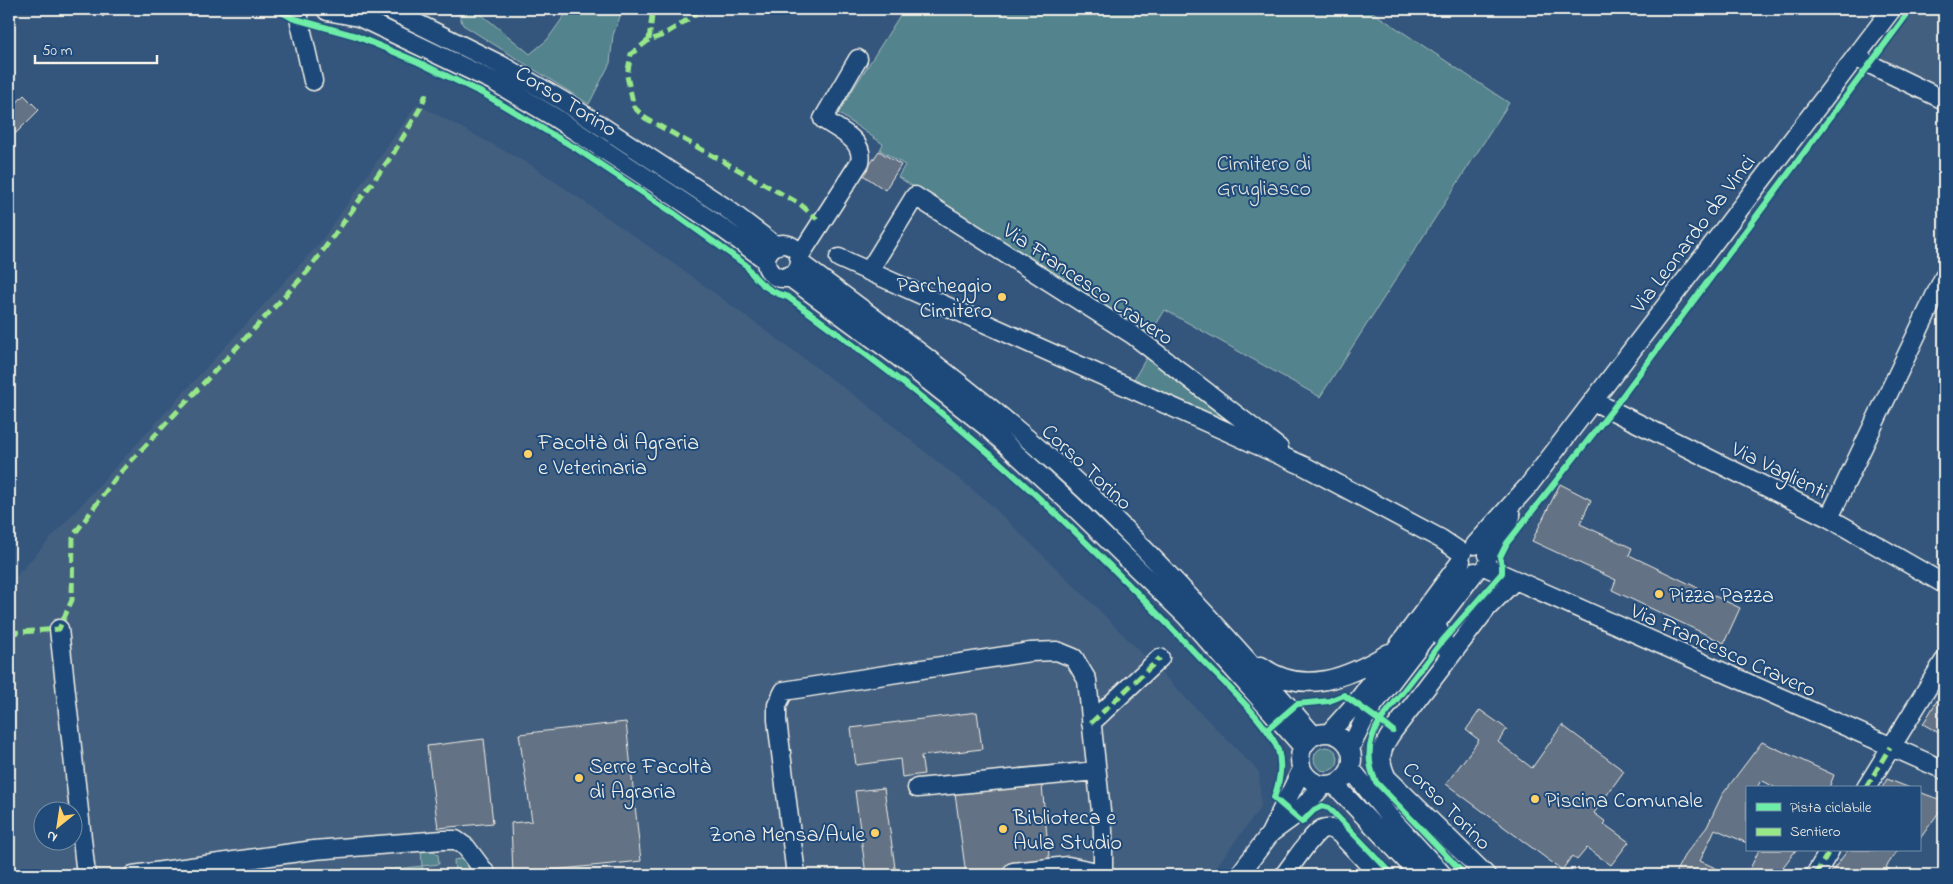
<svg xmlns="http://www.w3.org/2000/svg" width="1953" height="884" viewBox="0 0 1953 884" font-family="'Indie Flower',sans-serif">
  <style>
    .built { fill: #425e7f; fill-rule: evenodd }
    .green { fill: #53838d; stroke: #a4baba }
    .building { fill: #647284; stroke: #f4f1e8 }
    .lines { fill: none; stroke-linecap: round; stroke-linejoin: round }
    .minor-casing { stroke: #f4f1e8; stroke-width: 21 }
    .minor { stroke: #1f4a7a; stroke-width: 18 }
    .quiet { stroke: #98e88a; stroke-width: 5; stroke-dasharray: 10 5; stroke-linecap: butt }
    .cycleway-casing { stroke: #1f4a7a; stroke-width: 9 }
    .cycleway { stroke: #6deda7; stroke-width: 6 }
    .poi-dot { fill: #ffd166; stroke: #1f4a7a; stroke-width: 2 }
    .labels { text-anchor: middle; stroke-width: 4; stroke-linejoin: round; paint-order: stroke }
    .street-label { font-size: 22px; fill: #f4f1e8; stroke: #1f4a7a }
    .park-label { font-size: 22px; fill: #dce0da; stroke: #1f4a7a }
    .poi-label { font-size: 22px; fill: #f4f1e8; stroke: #1f4a7a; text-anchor: start }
  </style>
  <rect width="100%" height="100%" fill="#34567d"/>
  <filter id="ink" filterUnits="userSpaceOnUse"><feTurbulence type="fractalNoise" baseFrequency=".02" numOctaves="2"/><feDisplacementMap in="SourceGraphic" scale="10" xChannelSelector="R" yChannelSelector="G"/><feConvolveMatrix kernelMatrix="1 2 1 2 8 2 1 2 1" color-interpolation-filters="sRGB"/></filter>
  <g filter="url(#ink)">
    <path class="built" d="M1898,9H1944V93L1863,54Z
      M417,104L531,165L684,271L866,404L990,504L1093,604L1259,772L1261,807L1210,875H9V584L319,244ZM42,812H72V842H42Z"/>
    <path class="green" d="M446,9H475L530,54L547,40L569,9H623L613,35L610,63L589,104L463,25L459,15Z
      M904,9H1368L1509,103L1320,397L1165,310L1149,336L898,177L905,165L880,150L883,144L838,113Z
      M1148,355L1247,431L1131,384Z
      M1314 759a12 12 0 1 1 24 0a12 12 0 1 1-24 0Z
      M421,850L434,851L438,855L439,864L422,866L423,875H355V874L422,866Z
      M468,858L478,875H455L454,860Z"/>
    <path class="building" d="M90,9H111L103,17L97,11L95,13Z
      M24,95L39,110L9,140V111Z
      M879,151L901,165L885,190L863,175Z
      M1560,484L1591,500L1580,524L1632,548L1629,555L1740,608L1724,643L1612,590L1616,580L1532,541Z
      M1944,689V736L1923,724Z
      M1480,710L1507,729L1498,742L1532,768L1562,725L1624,771L1594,813L1606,822L1604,824L1629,842L1611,865L1587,848L1577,860L1572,856L1562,870L1446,784L1479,740L1466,730Z
      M977,712L982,749L921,756L924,774L902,777L900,759L856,765L851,728Z
      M626,722L641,861L513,874L511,823L532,821L519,734Z
      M484,739L493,823L438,828L427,746Z
      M1762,742L1834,775L1829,788H1776L1761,780L1757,788H1747V843L1715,829L1700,861L1731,875H1674L1684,856L1707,827L1722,795Z
      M1887,779L1910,788H1882Z
      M1042,786L1050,866L998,874L966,875L955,793Z
      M884,788L896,875H866L855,791Z
      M1919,792L1944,801V805L1919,840Z
      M1759,850H1796L1777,875H1747Z
      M1848,850H1898L1886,867L1897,875H1829Z"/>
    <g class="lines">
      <defs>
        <path id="minor" d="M297,9L313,81
          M388,9L501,65L563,101L726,208L776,246
          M327,11L359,17L493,81L554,117L715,223L766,260
          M1855,57L1944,100
          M766 261a17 17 0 1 1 34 0a17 17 0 1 1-34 0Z
          M799,257L860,162C865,140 838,130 823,119L858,59
          M839,258L1304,466L1441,539L1462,553
          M800,263C898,336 998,408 1087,492C1167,569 1241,652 1314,736
          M869,271L915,196L1133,335L1279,448
          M788,276L897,356L988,428L1072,505L1186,616L1303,747
          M1593,401L1829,518L1944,584
          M1829,518L1944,277
          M1475,545L1529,485L1892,9
          M1488,555L1511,516
          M1486,567L1944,770
          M1436,624L1450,656
          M59,629L86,875
          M1261,666C1303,697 1349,677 1389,653
          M1091,723L1160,658
          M1300 759a26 26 0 1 1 52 0a26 26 0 1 1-52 0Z
          M1329,733L1356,703L1461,561
          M1350,748L1368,712L1475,572
          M1351,769L1388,815L1443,875
          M1334,784L1420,875
          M917,788L1096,771
          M1866,788L1944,661
          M1272,832L1294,816L1324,785
          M1013,872L1068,866L1102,873
          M133,875L314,850L443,840H456L466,847L487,875
          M796,875L777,720V705L784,691L1030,652L1057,651L1074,658L1087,680L1103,830V875
          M1239,875L1270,834L1302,769
          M1284,875C1292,865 1312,834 1322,829C1329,826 1335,831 1340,834L1379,875
          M1486,875L1387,778C1377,758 1381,748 1393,731L1487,608L1515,580
          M1815,875L1830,850"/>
      </defs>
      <use href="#minor" class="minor-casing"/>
      <use href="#minor" class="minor"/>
      <path class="quiet" d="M699,9L694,15L678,26L661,36L649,40L631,54L627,76L634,107L645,118L800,204L817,219
        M649,40L652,16L656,9
        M9,633L59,629L72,600L73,536L118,475L308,271L393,154L421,107L426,94
        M1091,723L1160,658
        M1866,788L1890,747
        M1815,875L1830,850"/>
      <defs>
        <path id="cycleway" d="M276,9L292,18L356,36L418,62L484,94L577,149L672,212L746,265C756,282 769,292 788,297C852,344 917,391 977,443C1056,510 1129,583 1200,658C1221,680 1269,724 1278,750C1283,767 1279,783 1274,798L1302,822L1314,810L1322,806L1329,808L1393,875
          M1267,730L1297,704L1329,701L1344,695L1380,721C1368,740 1366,761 1376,782L1465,875
          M1393,731L1380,721L1443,640L1502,573V565L1500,557L1507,543L1612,410L1911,9"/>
      </defs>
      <use href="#cycleway" class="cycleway-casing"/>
      <use href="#cycleway" class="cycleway"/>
    </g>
  </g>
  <g class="poi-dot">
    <circle cx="1002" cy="297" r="5"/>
    <circle cx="528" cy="454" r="5"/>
    <circle cx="1659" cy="594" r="5"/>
    <circle cx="579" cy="778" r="5"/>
    <circle cx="1535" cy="799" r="5"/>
    <circle cx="1003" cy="829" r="5"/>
    <circle cx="875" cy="833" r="5"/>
  </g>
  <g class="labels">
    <g class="street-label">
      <text transform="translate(567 100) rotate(32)" y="8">Corso Torino</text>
      <text transform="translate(1692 233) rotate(-53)" y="8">Via Leonardo da Vinci</text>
      <text transform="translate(1089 283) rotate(34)" y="8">Via Francesco Cravero</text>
      <text transform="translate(1088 466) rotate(43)" y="8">Corso Torino</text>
      <text transform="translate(1780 469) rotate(26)" y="8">Via Vaglienti</text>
      <text transform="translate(1724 649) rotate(24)" y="8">Via Francesco Cravero</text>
      <text transform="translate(1448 805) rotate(45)" y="8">Corso Torino</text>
    </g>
    <g class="park-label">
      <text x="1264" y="170">Cimitero di<tspan x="1264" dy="25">Grugliasco</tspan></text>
    </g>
    <g class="poi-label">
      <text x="992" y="292" text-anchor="end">Parcheggio<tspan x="992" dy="25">Cimitero</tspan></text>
      <text x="538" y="449">Facoltà di Agraria<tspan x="538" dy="25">e Veterinaria</tspan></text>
      <text x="1669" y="602">Pizza Pazza</text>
      <text x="589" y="773">Serre Facoltà<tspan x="589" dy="25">di Agraria</tspan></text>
      <text x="1545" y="807">Piscina Comunale</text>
      <text x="1013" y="824">Biblioteca e<tspan x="1013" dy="25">Aula Studio</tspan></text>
      <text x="865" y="841" text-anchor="end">Zona Mensa/Aule</text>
    </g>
  </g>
  <rect width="1953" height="884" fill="none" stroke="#1f4a7a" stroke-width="30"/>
  <rect x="15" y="15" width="1923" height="854" fill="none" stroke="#f4f1e8" stroke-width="2" filter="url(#ink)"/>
  <rect x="1746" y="786" width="175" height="65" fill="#1f4a7a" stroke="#748da6"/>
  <rect x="1756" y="803" width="25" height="8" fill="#6deda7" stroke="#748da6"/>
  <text x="1790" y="812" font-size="15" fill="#f4f1e8">Pista ciclabile</text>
  <rect x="1756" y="828" width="25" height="8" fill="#98e88a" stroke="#748da6"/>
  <text x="1790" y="836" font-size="15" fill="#f4f1e8">Sentiero</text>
  <g transform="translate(58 826) rotate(210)"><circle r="24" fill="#1f4a7a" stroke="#748da6"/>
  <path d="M0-4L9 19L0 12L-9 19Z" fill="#ffd166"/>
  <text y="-8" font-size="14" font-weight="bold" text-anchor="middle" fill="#f4f1e8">N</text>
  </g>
  <path d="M35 55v8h122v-8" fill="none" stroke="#f4f1e8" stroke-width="2.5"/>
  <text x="42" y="55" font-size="15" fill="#f4f1e8" stroke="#1f4a7a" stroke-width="4" paint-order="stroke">50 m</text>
</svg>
